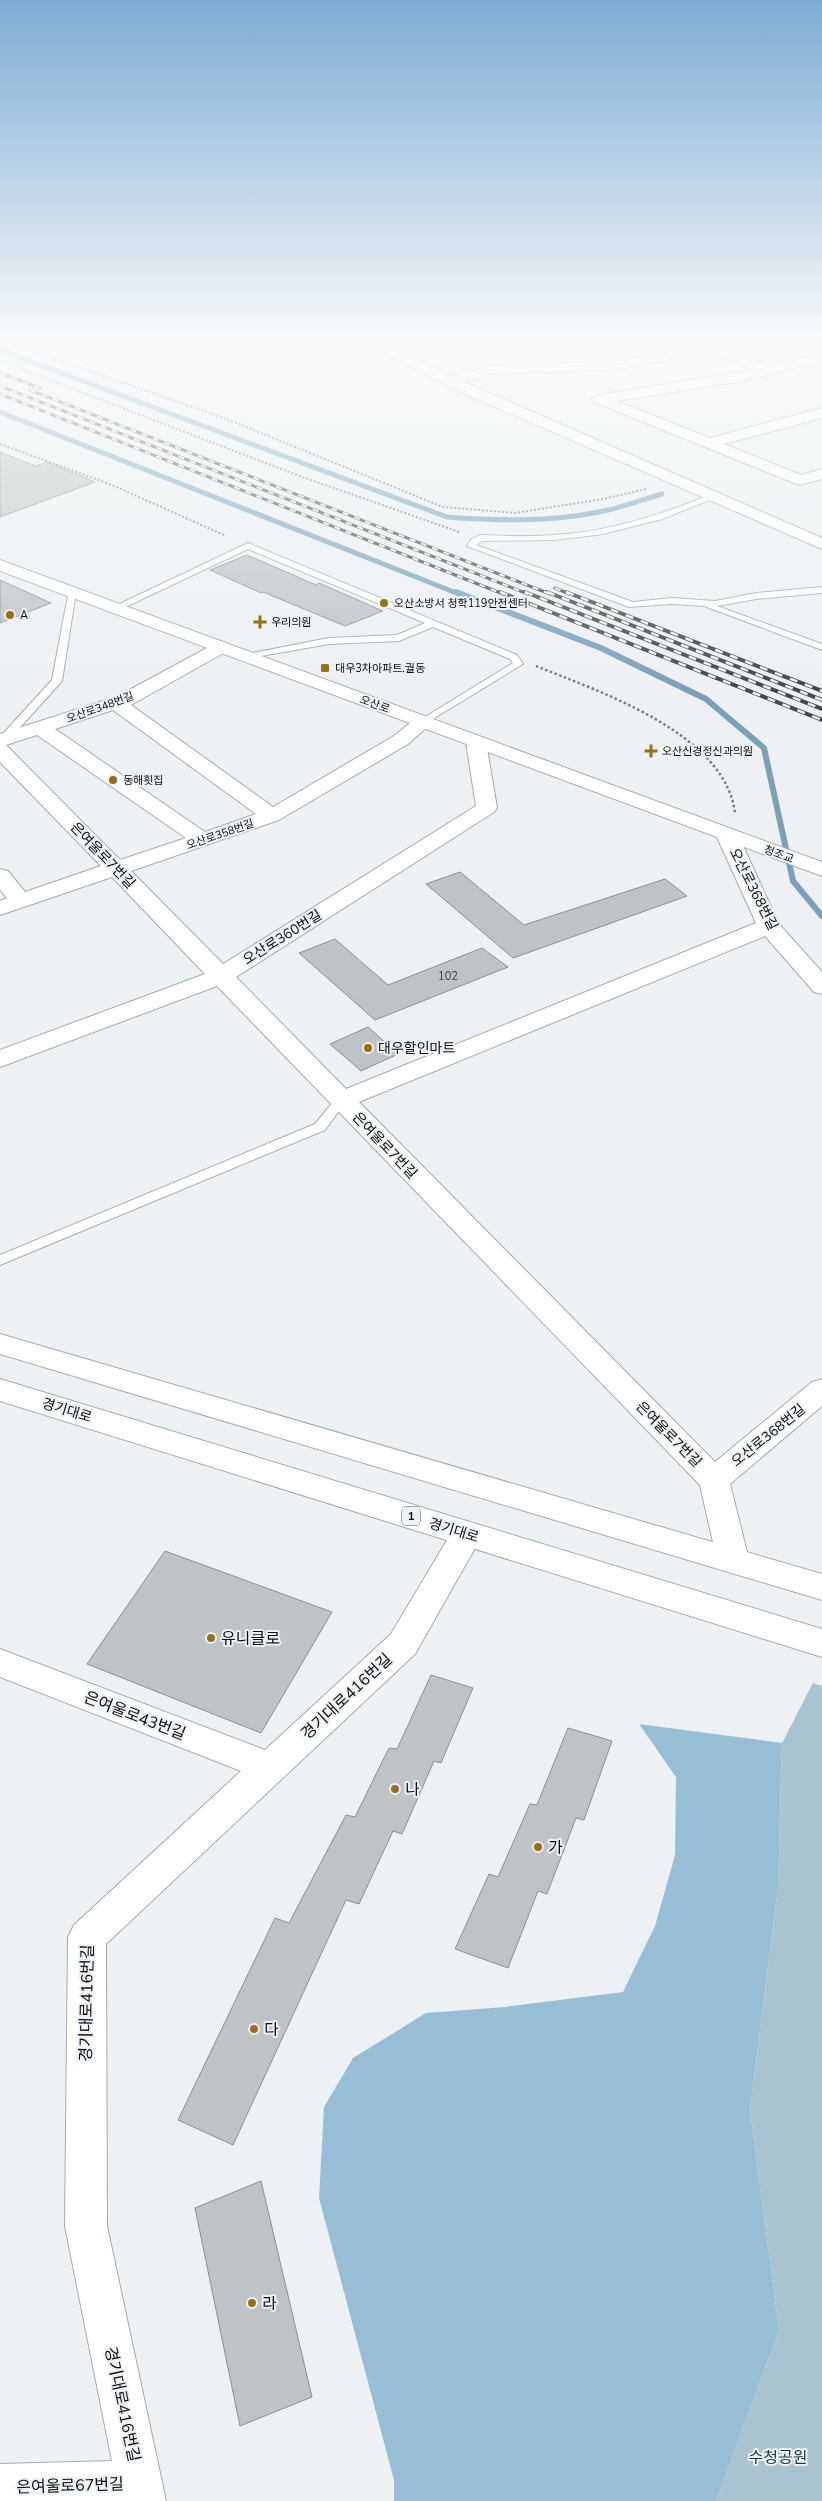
<svg xmlns="http://www.w3.org/2000/svg" width="822" height="2501" viewBox="0 0 822 2501" font-family="'Nunito Sans','Noto Sans KR',sans-serif">
  <style>
    .green { fill: #aac3d1 }
    .forest { fill: #97bed5 }
    .lines { fill: none; stroke-linecap: round; stroke-linejoin: round }
    .stream-far1 { stroke: #7ba1b7; stroke-width: 5 }
    .stream { stroke: #7ba1b7; stroke-width: 6 }
    .building { fill: #bfc3c5; stroke: #8c8f91 }
    .service-casing { stroke: #a6aaac; stroke-width: 2 }
    .minor-casing { stroke: #a6aaac; stroke-width: 2 }
    .tertiary-casing { stroke: #a6aaac; stroke-width: 2 }
    .primary-casing { stroke: #a6aaac; stroke-width: 2 }
    .path-far1 { stroke: #797c7d; stroke-width: 2; stroke-dasharray: 2 2; stroke-linecap: butt }
    .path { stroke: #797c7d; stroke-width: 2.5; stroke-dasharray: 2.5 2.5; stroke-linecap: butt }
    .service { fill: #fff; fill-rule: evenodd }
    .minor { fill: #fff; fill-rule: evenodd }
    .tertiary { fill: #fff; fill-rule: evenodd }
    .primary { fill: #fff; fill-rule: evenodd }
    .rail-far1-casing { stroke: #454748; stroke-width: 3 }
    .rail-casing { stroke: #454748; stroke-width: 4 }
    .rail-far1 { stroke: #edf1f3; stroke-width: 2; stroke-dasharray: 6; stroke-linecap: butt }
    .rail { stroke: #edf1f3; stroke-width: 2.5; stroke-dasharray: 8; stroke-linecap: butt }
    .poi-dot { fill: #947018; stroke: #edf1f3; stroke-width: 2 }
    .labels { text-anchor: middle; stroke-width: 4; stroke-linejoin: round; paint-order: stroke }
    .far-poi-label { font-size: 11px; fill: #0d0e0f; stroke: #edf1f3; text-anchor: start }
    .far-street-label { font-size: 11px; fill: #0d0e0f; stroke: #edf1f3 }
    .number-label { font-size: 11px; fill: #3a3b3c }
    .shield { fill: #edf1f3; stroke: #505253; stroke-width: 1 }
    .shield-label { font-size: 12px; font-weight: bold; fill: #0d0e0f }
    .street-label { font-size: 14px; fill: #0d0e0f; stroke: #edf1f3 }
    .poi-label { font-size: 14px; fill: #0d0e0f; stroke: #edf1f3; text-anchor: start }
    .near-poi-label { font-size: 16px; fill: #0d0e0f; stroke: #edf1f3; text-anchor: start }
    .near-street-label { font-size: 16px; fill: #0d0e0f; stroke: #edf1f3 }
    .near-park-label { font-size: 16px; fill: #083c54; stroke: #edf1f3 }
  </style>
  <rect width="100%" height="100%" fill="#edf1f3"/>
  <path class="green" d="M813,1683L822,1686V2501H716L779,2330L750,2110L778,1887L782,1743Z"/>
  <path class="forest" d="M639,1724L782,1743L778,1887L750,2110L779,2330L716,2501H394V2480L319,2198L324,2107L353,2058L426,2013L505,2007L623,1992L655,1926L675,1855L676,1777Z"/>
  <g class="lines">
    <path class="stream-far1" d="M0,350L447,517C498,521 549,522 599,512C621,508 641,500 662,494
      M0,412L459,594"/>
    <path class="stream" d="M456,592L601,648L706,699L764,748L793,881L822,916"/>
  </g>
  <path class="building" d="M0,452L36,466L47,462L95,482L0,517Z
    M247,555L316,585L319,583L383,611L345,626L263,592L261,593L210,570Z
    M0,580L51,603L0,623Z
    M460,872L524,925L665,879L687,896L513,958L426,884Z
    M335,939L388,985L482,948L508,967L375,1020L299,953Z
    M368,1027L398,1054L361,1071L330,1044Z
    M165,1551L332,1612L261,1733L87,1664Z
    M431,1675L473,1688L441,1763L434,1761L402,1834L393,1831L359,1904L346,1900L233,2145L178,2120L275,1918L289,1923L346,1815L355,1817L389,1748L397,1749Z
    M568,1728L612,1741L584,1820L576,1818L547,1894L538,1891L508,1968L455,1949L489,1874L498,1877L530,1804L537,1805Z
    M261,2181L312,2397L240,2426L195,2208Z"/>
  <g class="lines">
    <defs>
      <path id="service" d="M710,495L717,497L662,519L603,534L554,540L482,541L476,545L633,602L672,598L715,601L756,593L822,587V593L756,599L717,606L822,644V650L704,606L672,604L629,607L467,546L471,539L481,535C505,536 530,537 554,535C608,532 660,515 710,495Z
        M248,543L517,655L523,664L423,725L420,724V720L513,663L510,659L433,627L399,641L329,644L244,659V655L247,654L329,638L397,635L425,623L248,549L119,610L111,608Z
        M69,590L76,592L62,681L6,743L0,744V737L52,680Z
        M341,1096L347,1100L325,1130L0,1265V1255L315,1124L337,1097Z"/>
      <path id="minor" d="M716,344L768,366L822,353V361L737,382L617,401L710,438L822,408V418L724,444L801,475L822,469V479L800,485L794,483L594,402L592,399L599,395L752,370L711,351L709,348L711,345Z
        M220,641L227,643L229,647L227,651L131,705L273,807L394,736L416,718H430L433,722L408,744L279,820L131,871L223,964L476,806L466,742L469,738L476,736L483,738L486,742L497,808L494,812L236,977L346,1089L756,923L716,835L719,830L727,829L735,830L738,835L779,924L822,972V994L814,992L765,936L359,1102L715,1462L812,1382L822,1379V1406L730,1484L749,1560L744,1569L733,1573L722,1569L717,1560L700,1485L217,986L0,1067V1050L205,974L112,877L0,915V901L7,898L0,890V869L8,871L25,892L101,866L0,762V734L118,696ZM113,710L256,814L205,832L55,729ZM37,735L186,838L120,860L6,745Z
        M467,1522L478,1525L483,1534L415,1654L106,1944L107,2226L166,2501H0V2464L112,2461L65,2226L68,1937L74,1925L241,1771L0,1677V1649L265,1750L391,1634L456,1525Z"/>
      <path id="tertiary" d="M354,338H371L452,376L490,366L620,361L739,338H766L764,341L759,342L620,369L491,374L464,382L822,538V549L470,396Z
        M0,560L822,862V876L0,571Z"/>
      <path id="primary" d="M0,1334L822,1574V1600L0,1354Z
        M0,1379L822,1629V1657L0,1401Z"/>
    </defs>
    <use href="#service" class="service-casing"/>
    <use href="#minor" class="minor-casing"/>
    <use href="#tertiary" class="tertiary-casing"/>
    <use href="#primary" class="primary-casing"/>
    <path class="path-far1" d="M5,338L4,341L224,418L443,507L515,513L603,499L646,489
      M0,361L297,475L459,532
      M0,444L112,485L226,536"/>
    <path class="path" d="M536,666C600,692 725,733 735,813"/>
    <use href="#service" class="service"/>
    <use href="#minor" class="minor"/>
    <use href="#tertiary" class="tertiary"/>
    <use href="#primary" class="primary"/>
    <defs>
      <path id="rail-far1" d="M0,373L40,388
        M0,386L528,594
        M30,390L550,594
        M0,394L503,594
        M555,588L569,594"/>
      <path id="rail" d="M500,592L822,720
        M525,592L822,709
        M547,592L822,700
        M566,592L822,691"/>
    </defs>
    <use href="#rail-far1" class="rail-far1-casing"/>
    <use href="#rail" class="rail-casing"/>
    <use href="#rail-far1" class="rail-far1"/>
    <use href="#rail" class="rail"/>
  </g>
  <linearGradient id="sky" x2="0" y2="1"><stop stop-color="#7cacd4"/><stop offset="0.49" stop-color="#f7f9fa"/><stop offset="1" stop-color="#f7f9fa" stop-opacity="0"/></linearGradient>
  <rect width="822" height="688" fill="url(#sky)"/>
  <g class="poi-dot">
    <circle cx="384" cy="603" r="5"/>
    <circle cx="10" cy="615" r="5"/>
    <path d="M257.5 614.5h5v5h5v5h-5v5h-5v-5h-5v-5h5z"/>
    <rect x="320" y="663" width="10" height="10" rx="2.5"/>
    <path d="M648.5 743.5h5v5h5v5h-5v5h-5v-5h-5v-5h5z"/>
    <circle cx="113" cy="780" r="5"/>
    <circle cx="368" cy="1048" r="5"/>
    <circle cx="211" cy="1638" r="5"/>
    <circle cx="395" cy="1789" r="5"/>
    <circle cx="538" cy="1847" r="5"/>
    <circle cx="254" cy="2029" r="5"/>
    <circle cx="252" cy="2303" r="5"/>
  </g>
  <g class="labels">
    <g class="far-poi-label">
      <text x="394" y="607">오산소방서 청학119안전센터</text>
      <text x="20" y="619">A</text>
      <text x="271" y="626">우리의원</text>
      <text x="335" y="672">대우3차아파트.궐동</text>
      <text x="662" y="755">오산신경정신과의원</text>
      <text x="123" y="784">동해횟집</text>
    </g>
    <g class="far-street-label">
      <text transform="translate(375 704) rotate(20)" y="4">오산로</text>
      <text transform="translate(100 707) rotate(-20)" y="4">오산로348번길</text>
      <text transform="translate(220 834) rotate(-19)" y="4">오산로358번길</text>
      <text transform="translate(779 854) rotate(20)" y="4">청조교</text>
    </g>
    <g class="number-label">
      <text x="448" y="980">102</text>
    </g>
    <rect class="shield" x="402" y="1506.5" width="18" height="19" rx="4"/>
    <g class="shield-label">
      <text x="411" y="1520">1</text>
    </g>
    <g class="street-label">
      <text transform="translate(103 855) rotate(46)" y="5">은여울로7번길</text>
      <text transform="translate(754 889) rotate(63)" y="5">오산로368번길</text>
      <text transform="translate(282 937) rotate(-32)" y="5">오산로360번길</text>
      <text transform="translate(385 1145) rotate(46)" y="5">은여울로7번길</text>
      <text transform="translate(67 1410) rotate(17)" y="5">경기대로</text>
      <text transform="translate(669 1434) rotate(45)" y="5">은여울로7번길</text>
      <text transform="translate(768 1435) rotate(-39)" y="5">오산로368번길</text>
      <text transform="translate(454 1530) rotate(17)" y="5">경기대로</text>
    </g>
    <g class="poi-label">
      <text x="378" y="1053">대우할인마트</text>
    </g>
    <g class="near-poi-label">
      <text x="221" y="1644">유니클로</text>
      <text x="405" y="1795">나</text>
      <text x="548" y="1853">가</text>
      <text x="264" y="2035">다</text>
      <text x="262" y="2309">라</text>
    </g>
    <g class="near-street-label">
      <text transform="translate(346 1696) rotate(-43)" y="6">경기대로416번길</text>
      <text transform="translate(135 1715) rotate(21)" y="6">은여울로43번길</text>
      <text transform="translate(86 2003) rotate(-89)" y="6">경기대로416번길</text>
      <text transform="translate(123 2404) rotate(78)" y="6">경기대로416번길</text>
      <text transform="translate(70 2485) rotate(-2)" y="6">은여울로67번길</text>
    </g>
    <g class="near-park-label">
      <text x="778" y="2463">수청공원</text>
    </g>
  </g>
</svg>
